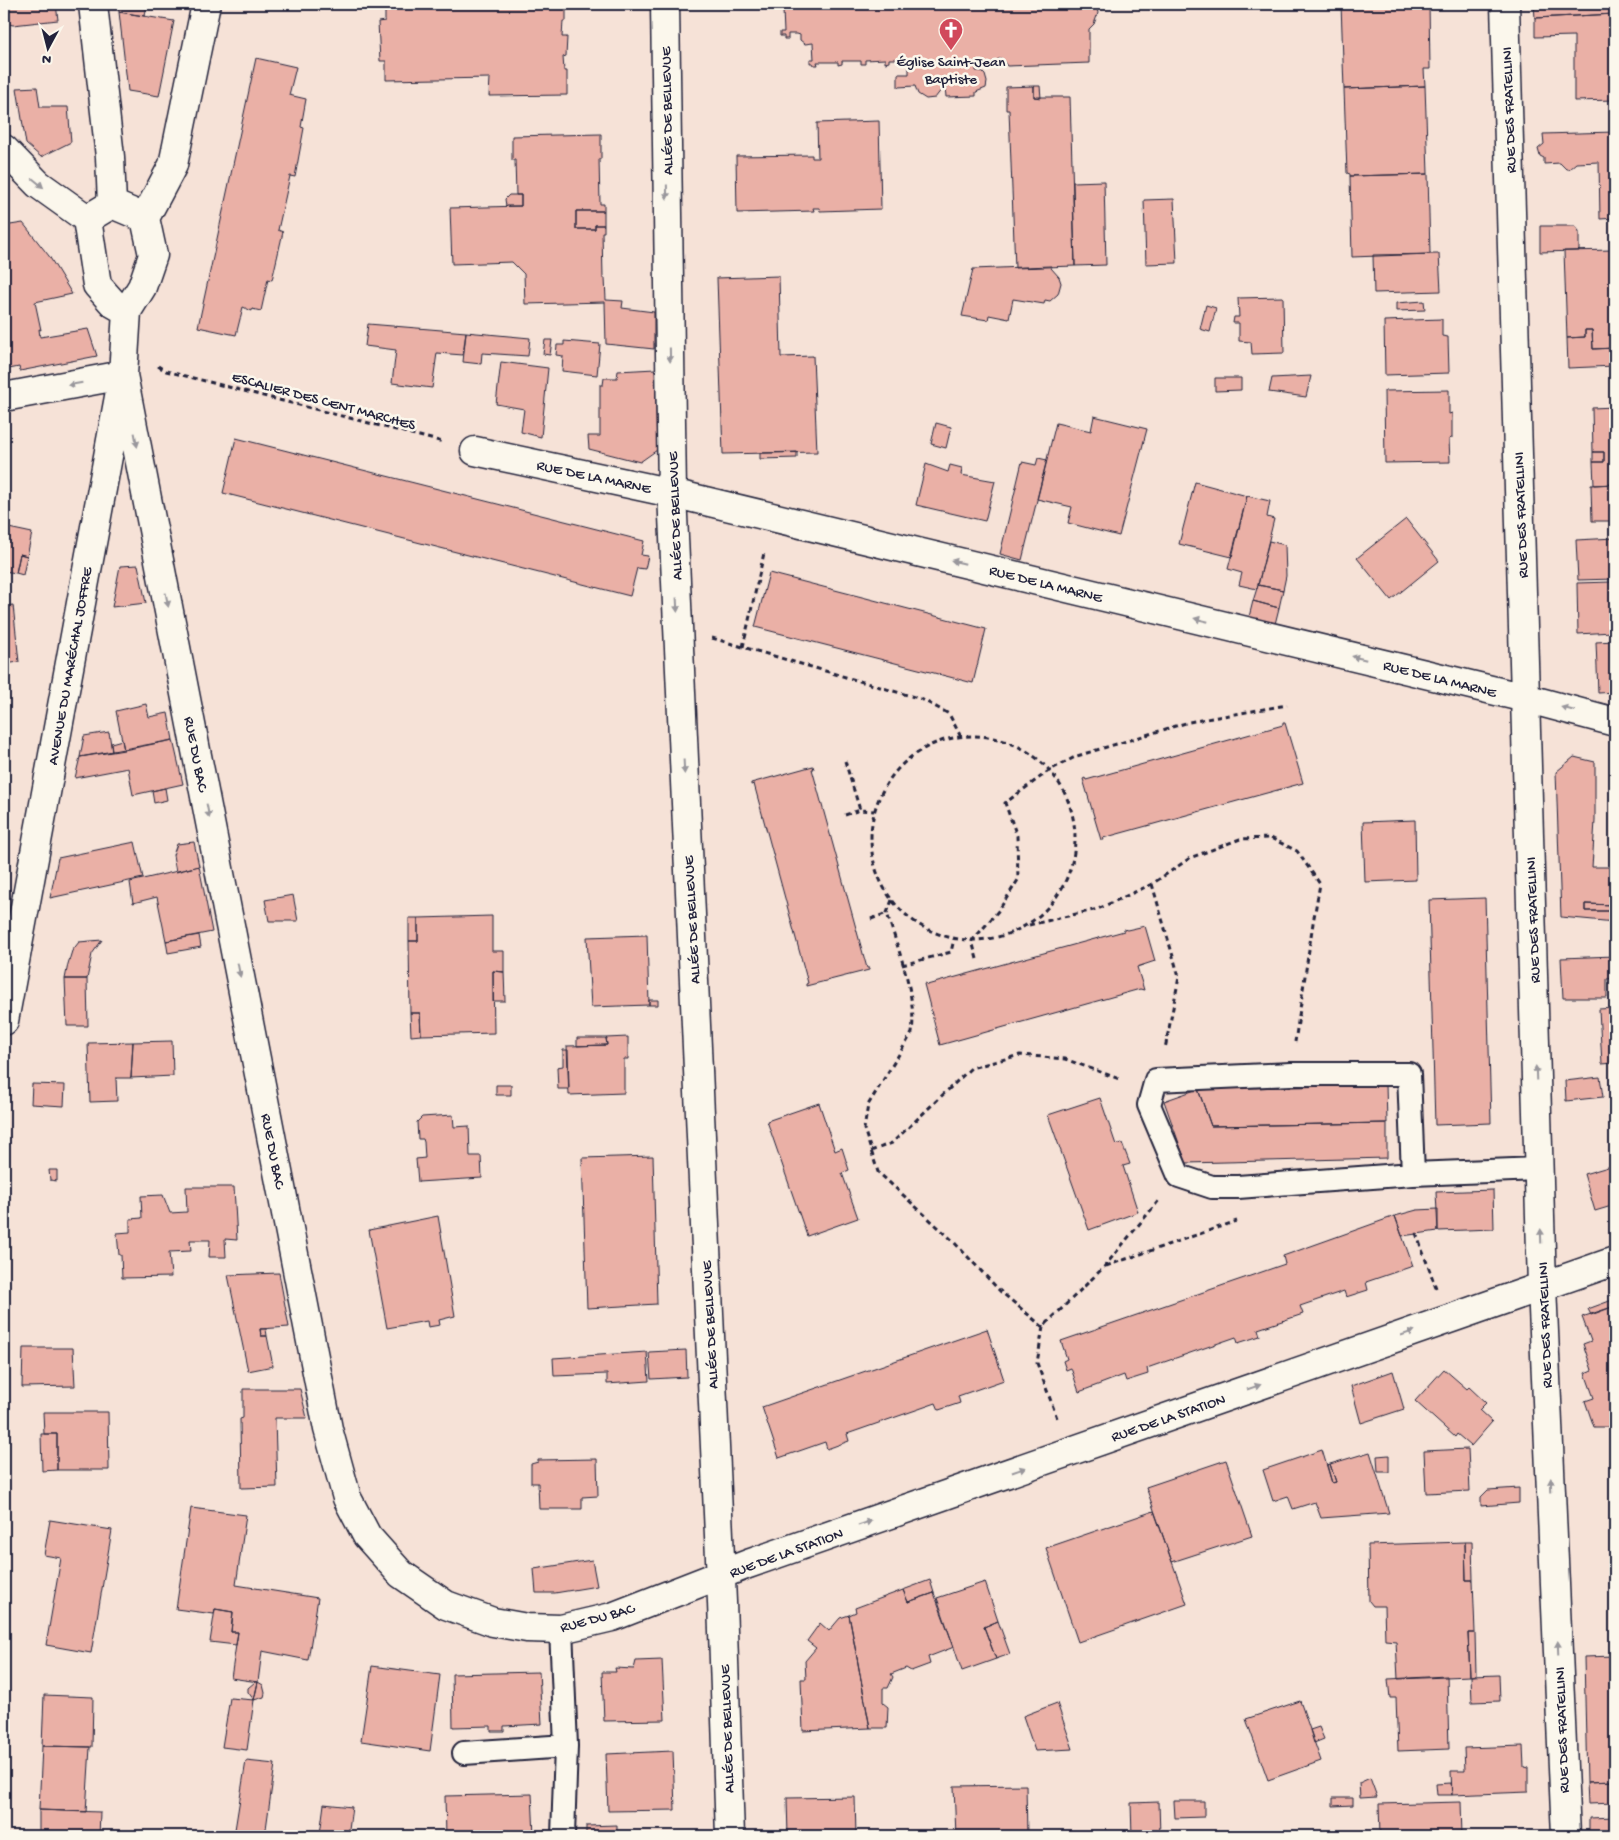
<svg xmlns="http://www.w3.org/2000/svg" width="1619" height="1840" viewBox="0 0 1619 1840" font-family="'Gochi Hand',sans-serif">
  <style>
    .building { fill: #eab0a6; stroke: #22223b }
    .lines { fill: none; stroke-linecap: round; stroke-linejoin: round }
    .service-casing { stroke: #22223b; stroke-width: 26 }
    .minor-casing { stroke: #22223b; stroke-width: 31 }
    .path { stroke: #22223b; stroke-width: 3; stroke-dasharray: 5 4; stroke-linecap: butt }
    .service { stroke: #fbf7ec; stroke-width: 22 }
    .minor { stroke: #fbf7ec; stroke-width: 28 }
    .oneway { fill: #99979c }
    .labels { text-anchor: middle; stroke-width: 5; stroke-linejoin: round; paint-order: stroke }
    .poi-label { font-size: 15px; fill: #22223b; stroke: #fbf7ec }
    .street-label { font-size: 15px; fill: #22223b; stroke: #fbf7ec }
  </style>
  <rect width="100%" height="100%" fill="#f6e2d7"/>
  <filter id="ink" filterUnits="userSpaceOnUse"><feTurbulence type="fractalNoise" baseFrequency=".02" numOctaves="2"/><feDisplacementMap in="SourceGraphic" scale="10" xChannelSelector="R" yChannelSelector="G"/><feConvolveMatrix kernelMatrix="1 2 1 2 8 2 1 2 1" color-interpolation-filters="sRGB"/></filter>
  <g filter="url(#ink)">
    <path class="building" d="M4,4H56L58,20L13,25L4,23Z
      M118,4H147L145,16L119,12Z
      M385,4H566V21H563L562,37H567L566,56L563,57L564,71H567V95L489,96L490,78L386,80V61H380L378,22L385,21Z
      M783,4H787L790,6H797L799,4H1096L1098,13L1094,24L1089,29V63L1007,66L1001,58L991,63L976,67V71H981L985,75L987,82L986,88L976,92V96L946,97L945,85L935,98L926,99L918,94L915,86L898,87V74H909V60L906,59H889V62L885,63V59L865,60V64H861V61H842V64L838,65V62H817L818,65H814L813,63H810V59H814L813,43L805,44L800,40V35L797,34H788V39H784V36H780V32H784L783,10L779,9V6H783Z
      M1341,4H1429L1430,69H1424L1425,86L1344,89Z
      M1534,4H1615V14L1535,18Z
      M119,12L174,21L159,96L128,91Z
      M1615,14V100L1574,101V36L1535,37V18Z
      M256,58L296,67L289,95L306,99L301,127L304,128L295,177L290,176L278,230L283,232L272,280L268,279L261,311L252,309V311L243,307L236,335L198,327Z
      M1034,86V97H1070L1075,266L1015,268L1009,110H1006V87Z
      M1034,86H1040L1041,98L1034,97Z
      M1425,86L1428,174L1350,176V174L1347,173L1344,89Z
      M37,87L40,107H68L71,142L41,157L26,144L17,88Z
      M879,121L881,209L820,211L819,208H813L814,211L737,213L736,156L812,155V158H818L817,123Z
      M1615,132V218L1600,219L1599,162L1576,163L1569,169H1566L1560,163L1544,164V158L1540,156L1538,149L1544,144L1543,134Z
      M601,134V159H599L600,204H604V211H576V229H595V225H604V232H602L603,278H605L606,300L623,301L622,308L654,312V349L606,344L605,302L525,304L524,274L512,262L452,264L450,208L521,206V195H516L515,160H512V136Z
      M1428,174L1430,254L1352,257L1350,176Z
      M1104,181L1106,265L1075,266L1073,182Z
      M509,195H521V206H506L505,199Z
      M1174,199L1177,263L1146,264L1144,200Z
      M576,211H604V225H595V229H576Z
      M23,223L49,256L72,294L35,302L41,330L39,329L40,337L88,329L97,356L20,371L19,367L4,370V226Z
      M1540,226H1575L1579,231V251L1540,252Z
      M1615,250V348L1593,349L1592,330H1585V337L1567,338L1564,251Z
      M1439,254L1441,291L1374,293L1373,255Z
      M1051,266V268L1059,277L1061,283L1058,294L1050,301L1045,300L1044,304L1013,299L1009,319L989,315L988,320L962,316L973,269Z
      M779,276L781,357L813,356L817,452L723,454L717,278Z
      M1283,297L1284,353L1252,354L1251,342L1239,341V323H1233L1234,317H1239L1238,298Z
      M1424,301L1425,310L1396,311V303Z
      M1206,305L1216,308L1210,332L1200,329Z
      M1442,319V336L1448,337L1449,373L1385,375L1384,321Z
      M368,324L466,332L463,355L437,353L432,388L392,383L396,350L365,346Z
      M1585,330H1592L1593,349L1615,348V366L1568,368L1567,338L1585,337Z
      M466,332L530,338L528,356L482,353L481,364L463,362Z
      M545,340H552L550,355L543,354Z
      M564,341L600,344L597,375L562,371L563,356L556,355L557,345H564Z
      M501,362L548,368L541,437L521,432L524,409L496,404Z
      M655,369L657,450L640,462L589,449L588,436H600V385H603L604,378H617L618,371Z
      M1311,376L1306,397L1269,392L1272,378Z
      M1215,378H1241V390L1215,391Z
      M1449,390V414L1452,413V438L1449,439L1450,462L1385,463L1384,391Z
      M1615,407V484L1594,485L1593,462H1604V452H1593L1592,408Z
      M1094,416L1147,429L1119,536L1068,523L1072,507L1037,499L1056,423L1091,431Z
      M936,423L951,427L946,448L931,444Z
      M236,438L644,541L641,555L648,556L645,569L637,568L630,596L223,493Z
      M797,452V458L760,459V453Z
      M1593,452H1604V462H1593Z
      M1038,458L1047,460L1022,560L1000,554L1022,462L1036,465Z
      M926,464L948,472L950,465L962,468L961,475L995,481L985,521L916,505Z
      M1195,482L1247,496L1232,557L1179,544Z
      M1615,484V521H1592L1591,485Z
      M1247,496L1270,501L1267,517L1274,519L1257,589L1239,585L1242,573L1228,569Z
      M1406,519L1439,561L1391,600L1357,558Z
      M4,527L32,533L27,556L20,554L16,573L4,571Z
      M1615,538V579L1578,580L1576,540Z
      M1269,541L1285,545L1286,576L1283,590L1258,585Z
      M20,554L27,556L23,575L16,573Z
      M138,565L146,603L112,607L120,566Z
      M769,573L986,629L973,683L755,627Z
      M1610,579H1615V601H1611L1612,632L1578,634L1577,583L1611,582Z
      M1258,585L1283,590L1279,608L1253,601Z
      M1253,601L1279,608L1275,624L1249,617Z
      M13,605L19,662L4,664V606Z
      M1615,641V692L1598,693L1596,642Z
      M146,704L149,717L168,713L173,740L124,750L116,711Z
      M1283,723H1285L1303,783L1103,838L1104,840H1101L1083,779L1085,778L1086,780L1283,725Z
      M109,732L112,752L80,757L84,736Z
      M122,740L124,750L112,752L111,743Z
      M173,740L183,784L133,795L128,768L75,778L80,757Z
      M1574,757L1595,762V821L1592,867H1615V905L1585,904V911H1615V922L1561,917L1556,772Z
      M813,766L814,769H812L867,968H869V970L806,986V984L808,983L754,784L751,785V783Z
      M165,788L167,800L154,803L152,791Z
      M4,813L8,814L4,836Z
      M1415,820L1416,880L1365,882L1363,822Z
      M135,842L143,878L50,898L58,858Z
      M194,842L199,866L176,872L173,855L177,844Z
      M199,866L212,932L166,941L157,897L133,903L130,882Z
      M293,895L298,921H269L265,900Z
      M1485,898L1491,1123L1435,1125L1429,900Z
      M1585,904L1615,905V911H1585Z
      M492,916V951H504V972L493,971L494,1033L421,1035L420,1013H410L409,941H418V918Z
      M409,918H418V941H409Z
      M1145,926L1155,961L1137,967L1144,990L1140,989L940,1045L924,984L926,983L927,985L1124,931V929L1127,930Z
      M199,935L201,947L168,953L166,941Z
      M647,935L649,1005L591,1007L587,937Z
      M102,940L92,954L87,979H65L68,964L72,951L79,942Z
      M1615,956V978L1607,979V998H1563L1561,958Z
      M493,971L504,972L505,1001H493Z
      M65,979H87L88,1026H67Z
      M649,1000H658V1005H649Z
      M1615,1008V1063L1602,1064L1599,1009Z
      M410,1013H420L421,1035L411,1036Z
      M628,1037V1059H624V1093L569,1095L567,1046L607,1045L606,1038Z
      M577,1038H606L607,1045L577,1046Z
      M172,1041L173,1076L131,1078L133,1042Z
      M133,1042L131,1078H116L117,1101L90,1102L88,1043Z
      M563,1050H568L569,1089H558L557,1067L563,1066Z
      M1600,1077L1603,1097L1566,1101L1565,1081Z
      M32,1084L65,1085L64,1106L31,1104Z
      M496,1085H511V1095H496Z
      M1386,1085L1387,1123L1211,1126L1198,1089Z
      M1198,1089L1211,1126L1387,1123V1158L1186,1163L1164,1101Z
      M1100,1098L1116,1145L1122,1143L1130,1164L1123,1166L1138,1212L1089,1230L1048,1115Z
      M819,1103L835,1151L842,1148L849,1170L842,1173L858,1218L807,1236L767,1121Z
      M453,1115L454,1127L469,1126L470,1156H481L482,1178L418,1182L416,1159L425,1158L424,1142L423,1139H418L417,1122L422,1117Z
      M653,1156L657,1304L587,1308L582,1158Z
      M1615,1165V1205L1595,1211L1584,1174Z
      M49,1170H57V1181L50,1180Z
      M186,1187H234L237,1240L225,1239L226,1257H209L210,1240H190L191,1251L169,1252L171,1277L122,1278L121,1255H119L117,1233L130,1232V1219L142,1218L141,1196L163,1195L170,1213L187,1212Z
      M1493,1190L1494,1229L1438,1231L1436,1192Z
      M1438,1209V1231L1402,1236L1395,1216L1417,1210Z
      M438,1216L455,1316L439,1320L440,1325L428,1327L427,1321L387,1328L369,1230Z
      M1395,1216L1413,1266L1366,1282L1368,1290L1346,1297L1344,1291L1300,1306L1303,1314L1258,1329L1260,1336L1238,1343L1236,1337L1147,1368L1148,1374L1126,1381L1124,1375L1079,1392L1071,1368L1066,1370L1063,1361L1067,1359L1061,1341L1285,1264L1283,1256Z
      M279,1273L289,1327L260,1329L261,1336H267L273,1366L248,1371L228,1275Z
      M1615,1299V1306L1591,1315L1588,1309Z
      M1615,1306V1427H1594L1585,1401L1594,1398L1585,1373L1592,1370L1583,1344L1591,1341L1582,1317Z
      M260,1329H266L267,1336H261Z
      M987,1329L1004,1380L958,1396L960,1403L939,1410L936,1403L847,1434L849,1441L827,1449L825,1442L779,1458L762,1407Z
      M23,1348H73L75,1386L22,1387Z
      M686,1350L687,1377L651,1379L649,1352Z
      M647,1352L649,1381L607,1384V1374L554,1376L553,1358Z
      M1444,1369L1467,1389L1469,1387L1486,1403L1479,1410L1492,1422L1471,1446L1457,1434L1455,1437L1415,1401Z
      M1393,1371L1404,1409L1361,1423L1351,1386Z
      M243,1389H300L307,1418H275L277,1487L241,1488L240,1419L243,1418Z
      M43,1412H108L109,1470H57V1434H44Z
      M41,1434H57V1470L42,1471Z
      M1468,1449L1470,1491L1426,1493L1424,1451Z
      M1322,1450L1332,1483L1336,1482L1330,1464L1370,1452L1389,1513L1321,1518L1315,1502L1293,1509L1288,1496L1273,1501L1263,1470Z
      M1389,1455V1472H1378L1377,1456Z
      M597,1459L598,1496L582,1497V1509H539L538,1483H531V1464L538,1462V1460Z
      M1226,1460L1252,1536L1172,1562L1146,1487Z
      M1330,1464L1336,1482L1332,1483L1327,1465Z
      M1519,1488V1503L1481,1506V1497L1488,1490Z
      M191,1508L246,1515L236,1585L318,1598L308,1660L262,1651L258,1682L231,1678L238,1632H231L233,1612L215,1609L214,1614L176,1609Z
      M1154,1511L1187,1604L1078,1642L1046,1548Z
      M50,1520L112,1530L91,1653L46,1645L61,1558L44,1555Z
      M1465,1542L1466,1580H1473L1475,1633H1468L1470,1676L1398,1679L1396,1641L1385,1640L1384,1606H1373L1369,1601L1368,1545Z
      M1465,1542H1472L1473,1580H1466Z
      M592,1560L597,1586L555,1593H536L534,1569Z
      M930,1580L934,1593L908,1602L903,1590Z
      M985,1582L998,1621L984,1627L996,1659L962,1671L937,1598Z
      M903,1590L908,1602L934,1593L954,1647L928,1657L930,1664L911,1671L906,1668L891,1674L893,1677L888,1688H883V1703L888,1707L887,1728H870L849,1615L856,1612L855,1608Z
      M215,1609L233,1612L231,1632H238L236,1645L210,1642Z
      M849,1615L870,1728L803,1731L801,1679H806L805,1661L816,1648L807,1641L820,1623L829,1631L840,1618Z
      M998,1621L1010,1654L996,1659L984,1627Z
      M1468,1633H1475L1476,1675L1470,1676Z
      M1615,1656V1781L1587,1782L1584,1657Z
      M662,1660L665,1720L604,1721L602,1672H616L615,1668L634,1669L636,1661Z
      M372,1666L440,1675L430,1751L361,1741Z
      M539,1672L542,1724L504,1726V1731H491V1726L453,1727L452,1674Z
      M1499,1675L1500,1701L1472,1702L1471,1676Z
      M1447,1676L1449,1749L1398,1751L1396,1698H1390L1388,1679Z
      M255,1682H258L254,1700L248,1692V1688Z
      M258,1682L263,1685L265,1693L264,1697L254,1700Z
      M44,1695L93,1697L92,1747L42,1746Z
      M230,1698L254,1700L247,1750L222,1747Z
      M1300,1701L1321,1761L1268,1780L1246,1719Z
      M1057,1703L1073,1749L1035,1751L1023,1716Z
      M1319,1727L1324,1739L1314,1743L1310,1730Z
      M42,1746L90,1747L86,1812L39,1810Z
      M1523,1746L1524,1767L1528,1768V1792L1452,1795L1451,1771H1465L1464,1748Z
      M673,1751L675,1810L608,1811L606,1754Z
      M246,1761L275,1764L265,1836H234Z
      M1370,1778L1377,1797L1360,1798L1359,1783Z
      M1615,1781V1803L1588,1804L1587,1782Z
      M1451,1783L1452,1795H1437L1436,1784Z
      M1026,1785L1027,1836H956L954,1786Z
      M532,1794L534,1836H446L445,1796Z
      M855,1797L856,1836H788L787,1798Z
      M1333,1798H1353V1805L1333,1806Z
      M1174,1801H1204V1817L1175,1818Z
      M1159,1802L1160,1836H1132L1131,1803Z
      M1461,1802L1462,1836H1380L1379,1804Z
      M324,1804L352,1807L348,1836H325L320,1834Z
      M39,1810L100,1812L99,1836L39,1835Z
      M1615,1817V1836H1589V1818Z
      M617,1825V1836H586V1826Z
      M1530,1834V1836H1498Z"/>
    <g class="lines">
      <defs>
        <path id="service" d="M1413,1174L1409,1074H1291L1156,1080L1149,1105L1179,1176L1212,1187H1238L1413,1174L1538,1169
          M561,1629L566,1746L563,1836
          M464,1753L566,1746"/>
        <path id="minor" d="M93,4L110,157L112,204
          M665,4L672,493L722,1602L730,1836
          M1505,4L1542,1286L1566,1836
          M4,149L38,184L87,219
          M112,204L145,218L153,255L142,287L127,311L113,303L97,285L87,219Z
          M145,218L173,165L206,4
          M123,375L328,1429L347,1498L367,1536L401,1574L446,1605L493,1622L527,1628L561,1629L612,1617L748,1564L1615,1261
          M4,397L123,375
          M475,451L672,493L1525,698L1615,722
          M4,1021L123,375L127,311"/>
      </defs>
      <use href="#service" class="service-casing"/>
      <use href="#minor" class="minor-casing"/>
      <path class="path" d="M158,366L166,371L443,442
        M712,638L921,699L949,714L961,737
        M743,647L764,553
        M871 838a102 102 0 1 1 204 0a102 102 0 1 1-204 0Z
        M845,761L860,810
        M845,815L860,810L874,811
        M1152,884L1179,977L1165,1049
        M892,900L887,913C898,950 917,995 912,1033L868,1105L864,1129L878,1172L951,1239L1000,1291L1043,1327
        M871,919L887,913
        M1029,925L1098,909L1152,884L1190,858L1240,839L1271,838L1297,851L1320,884L1313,923L1295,1042
        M977,959L972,941L999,910L1018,880L1017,836L1005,803L1050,770L1077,756L1189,722L1287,705
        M902,965L951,952L954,939
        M871,1151L892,1143L971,1068L1020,1055L1065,1059L1122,1080
        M1416,1233L1436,1288
        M1106,1266L1237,1221
        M1057,1418L1037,1363L1043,1327L1104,1267L1160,1199"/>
      <use href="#service" class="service"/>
      <use href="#minor" class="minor"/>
    </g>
    <defs><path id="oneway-solid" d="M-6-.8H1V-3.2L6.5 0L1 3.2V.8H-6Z" transform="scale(1.25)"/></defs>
    <g class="oneway">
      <use href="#oneway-solid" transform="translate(38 183) rotate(40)"/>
      <use href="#oneway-solid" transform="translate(667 192) rotate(89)"/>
      <use href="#oneway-solid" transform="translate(670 355) rotate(89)"/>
      <use href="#oneway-solid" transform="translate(75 384) rotate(170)"/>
      <use href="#oneway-solid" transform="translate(136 440) rotate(79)"/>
      <use href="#oneway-solid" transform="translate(958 562) rotate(-166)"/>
      <use href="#oneway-solid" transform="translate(167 600) rotate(79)"/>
      <use href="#oneway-solid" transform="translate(677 605) rotate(87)"/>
      <use href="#oneway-solid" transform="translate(1201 620) rotate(-166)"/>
      <use href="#oneway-solid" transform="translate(1359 658) rotate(-166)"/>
      <use href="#oneway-solid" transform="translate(1568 709) rotate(-165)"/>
      <use href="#oneway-solid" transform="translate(684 767) rotate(87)"/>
      <use href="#oneway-solid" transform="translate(208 811) rotate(79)"/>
      <use href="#oneway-solid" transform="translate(239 970) rotate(79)"/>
      <use href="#oneway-solid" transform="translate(1536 1073) rotate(-92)"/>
      <use href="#oneway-solid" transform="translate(1541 1236) rotate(-92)"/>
      <use href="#oneway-solid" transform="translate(1408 1333) rotate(-19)"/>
      <use href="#oneway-solid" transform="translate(1254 1387) rotate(-19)"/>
      <use href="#oneway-solid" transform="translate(1019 1470) rotate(-19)"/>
      <use href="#oneway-solid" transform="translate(1551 1485) rotate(-92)"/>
      <use href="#oneway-solid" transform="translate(865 1523) rotate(-19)"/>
      <use href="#oneway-solid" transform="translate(1558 1648) rotate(-92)"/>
    </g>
  </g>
  <defs>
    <symbol id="church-pin" viewBox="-11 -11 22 30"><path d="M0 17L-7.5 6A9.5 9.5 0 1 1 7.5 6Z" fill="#d1495b" stroke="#fbf7ec"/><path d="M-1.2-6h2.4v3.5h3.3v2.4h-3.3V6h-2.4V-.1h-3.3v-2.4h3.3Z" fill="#fff"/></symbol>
  </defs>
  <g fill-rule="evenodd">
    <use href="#church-pin" x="937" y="16" width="28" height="38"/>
  </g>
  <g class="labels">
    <g class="poi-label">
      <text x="951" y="66">Église Saint-Jean<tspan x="951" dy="17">Baptiste</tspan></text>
    </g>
    <g class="street-label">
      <text transform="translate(1508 110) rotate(-92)" y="5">RUE DES FRATELLINI</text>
      <text transform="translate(666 111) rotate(-91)" y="5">ALLÉE DE BELLEVUE</text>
      <text transform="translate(324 400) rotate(15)" y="5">ESCALIER DES CENT MARCHES</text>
      <text transform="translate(594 476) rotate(12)" y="5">RUE DE LA MARNE</text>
      <text transform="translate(1520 515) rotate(-92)" y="5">RUE DES FRATELLINI</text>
      <text transform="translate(674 516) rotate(-92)" y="5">ALLÉE DE BELLEVUE</text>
      <text transform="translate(1046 583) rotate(14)" y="5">RUE DE LA MARNE</text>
      <text transform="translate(69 666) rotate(-80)" y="5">AVENUE DU MARÉCHAL JOFFRE</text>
      <text transform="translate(1440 678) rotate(14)" y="5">RUE DE LA MARNE</text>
      <text transform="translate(197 754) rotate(79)" y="5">RUE DU BAC</text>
      <text transform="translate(691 920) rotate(-93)" y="5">ALLÉE DE BELLEVUE</text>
      <text transform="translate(1532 920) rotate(-92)" y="5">RUE DES FRATELLINI</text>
      <text transform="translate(274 1151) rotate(79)" y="5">RUE DU BAC</text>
      <text transform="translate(709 1325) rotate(-93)" y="5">ALLÉE DE BELLEVUE</text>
      <text transform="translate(1544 1325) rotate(-92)" y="5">RUE DES FRATELLINI</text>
      <text transform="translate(1168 1417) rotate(-19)" y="5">RUE DE LA STATION</text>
      <text transform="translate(786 1552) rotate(-20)" y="5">RUE DE LA STATION</text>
      <text transform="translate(597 1617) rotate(-15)" y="5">RUE DU BAC</text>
      <text transform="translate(726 1729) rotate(-92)" y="5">ALLÉE DE BELLEVUE</text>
      <text transform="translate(1561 1730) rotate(-92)" y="5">RUE DES FRATELLINI</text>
    </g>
  </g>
  <rect width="1619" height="1840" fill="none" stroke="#fbf7ec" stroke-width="20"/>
  <rect x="10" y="10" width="1599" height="1820" fill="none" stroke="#22223b" stroke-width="2" filter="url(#ink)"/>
  <g transform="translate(48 48) rotate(187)" stroke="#fbf7ec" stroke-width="4" paint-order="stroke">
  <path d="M0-4L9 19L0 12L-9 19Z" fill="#22223b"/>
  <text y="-8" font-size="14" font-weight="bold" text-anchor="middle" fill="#22223b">N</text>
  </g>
</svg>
